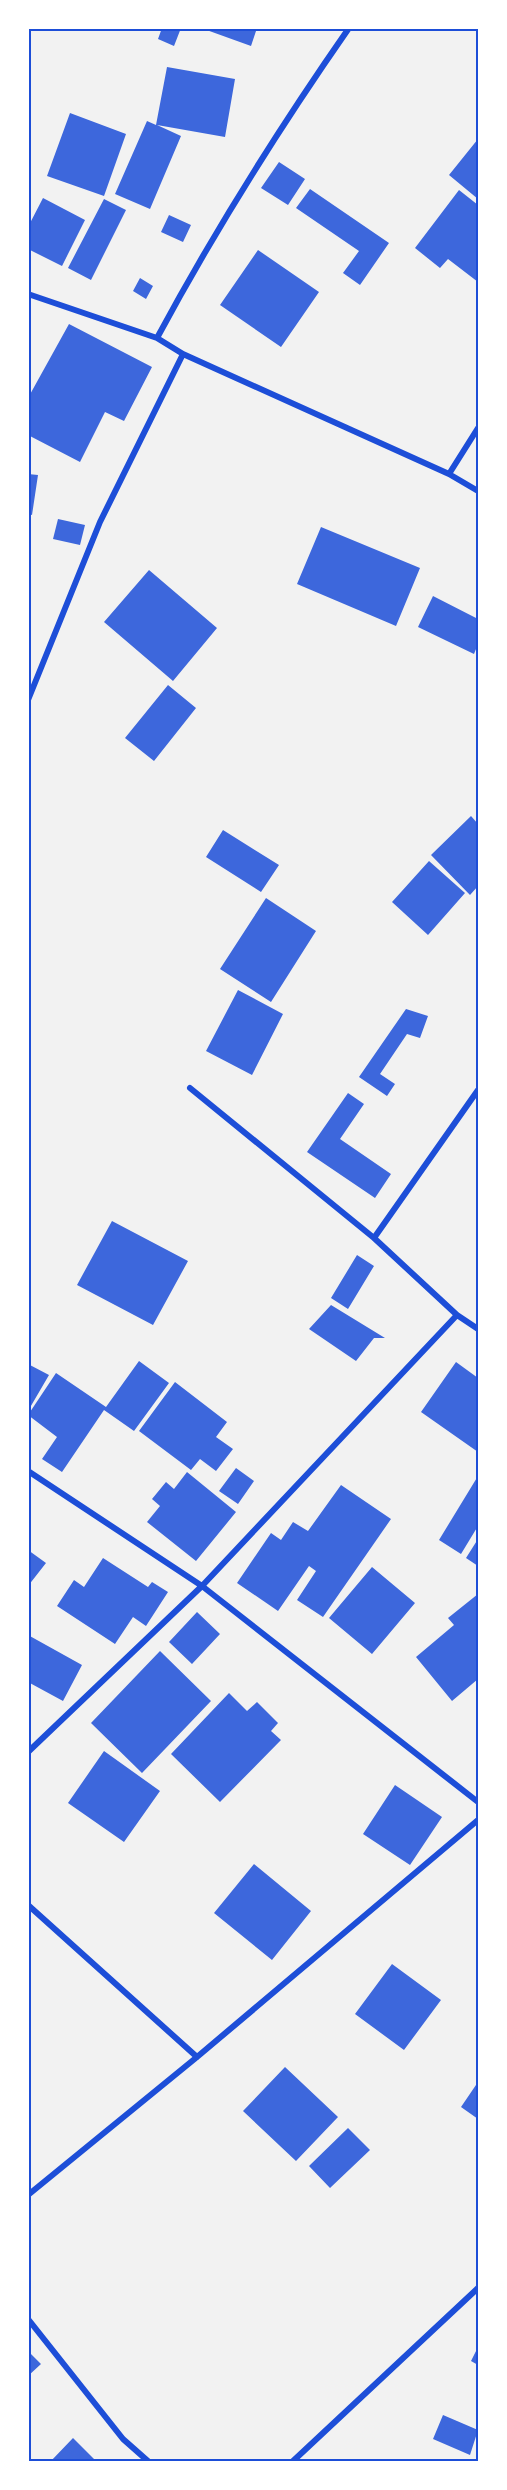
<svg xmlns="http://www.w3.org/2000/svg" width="507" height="2490" viewBox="0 0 507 2490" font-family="'Sofia Sans Condensed',sans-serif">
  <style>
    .building { fill: #3d67dc }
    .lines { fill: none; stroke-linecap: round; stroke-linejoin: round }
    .minor { stroke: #1d4ed8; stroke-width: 6 }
    .neatline { fill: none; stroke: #1d4ed8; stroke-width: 2 }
  </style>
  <rect width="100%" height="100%" fill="#f2f2f2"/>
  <path class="building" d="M162,28H181L174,46L158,39Z
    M201,28H257L251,46Z
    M167,67L235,79L225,137L157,125L181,136L150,209L115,194L147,121L156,125Z
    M70,113L126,134L104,196L47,176Z
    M478,139V199L449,175Z
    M279,162L305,179L288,205L261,188Z
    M310,189L389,243L360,285L343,273L359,251L296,208Z
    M459,190L478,205V282L448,259L440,268L415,248Z
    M43,198L85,220L62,266L28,249V227Z
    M104,199L126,210L91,280L68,268Z
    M169,215L191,225L183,242L161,232Z
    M258,250L319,292L281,347L220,305Z
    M140,278L153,286L146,299L133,291Z
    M69,324L152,367L124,421L105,412L80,462L28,435V398Z
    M28,474L38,475L32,515L28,514Z
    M58,519L85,525L80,545L53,539Z
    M321,527L420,568L396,626L297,584Z
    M149,570L217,628L173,681L104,622Z
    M433,596L478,619V644L474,654L418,627Z
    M168,685L196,708L154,761L125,738Z
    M471,816L478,824V886L470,895L431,855Z
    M223,830L279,865L261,892L206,857Z
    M429,861L465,893L428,935L392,902Z
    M266,898L316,931L271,1002L220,969Z
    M238,990L283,1014L252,1075L206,1051Z
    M406,1009L428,1016L420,1038L407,1034L380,1074L395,1084L387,1096L359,1077Z
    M348,1093L364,1104L340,1139L391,1174L375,1198L307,1152Z
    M112,1221L188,1261L153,1325L77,1285Z
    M357,1255L374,1266L348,1309L331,1298Z
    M331,1305L385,1338H374L356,1361L309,1329Z
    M139,1361L169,1383L134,1431L104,1410L62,1472L42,1459L57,1437L28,1415L56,1373L106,1407Z
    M456,1362L478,1378V1452L421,1412Z
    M28,1364L49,1375L28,1411Z
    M175,1382L227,1422L216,1437L233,1449L216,1471L200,1459L191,1470L139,1431Z
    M236,1468L254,1481L238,1504L219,1491Z
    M187,1472L236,1512L196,1561L147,1522L160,1506L152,1499L166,1482L174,1489Z
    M478,1476V1526L461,1554L439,1540Z
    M341,1485L391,1519L323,1617L297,1600L316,1571L309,1566L278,1611L237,1583L271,1533L281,1540L293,1522L308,1531Z
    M478,1539V1566L466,1558Z
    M28,1550L46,1563L28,1586Z
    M103,1558L148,1587L152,1582L168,1592L146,1626L133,1617L115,1644L57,1606L74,1580L84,1587Z
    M372,1567L415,1603L372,1654L329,1618Z
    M478,1594V1679L452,1701L416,1657L454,1625L448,1618Z
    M197,1612L220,1634L192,1664L169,1642Z
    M28,1635L82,1665L63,1701L28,1682Z
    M160,1651L211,1701L142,1773L91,1723Z
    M229,1693L247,1711L257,1702L278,1723L271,1731L281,1740L220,1802L171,1754Z
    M104,1751L160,1791L124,1842L68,1803Z
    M395,1785L442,1817L410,1865L363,1834Z
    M254,1864L311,1911L272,1960L214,1913Z
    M392,1964L441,2000L404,2050L355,2014Z
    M285,2067L338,2117L296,2161L243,2111Z
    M478,2082V2119L461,2107Z
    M348,2128L370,2150L330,2188L309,2166Z
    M478,2347V2365L471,2361Z
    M28,2351L41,2364L28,2376Z
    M443,2415L478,2430L470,2455L433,2439Z
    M73,2438L97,2462H50Z"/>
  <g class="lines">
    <path class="minor" d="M28,294L157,338L183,354L449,474L478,491
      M157,338C214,232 280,127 349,28
      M449,474L478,428
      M28,700L100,522L183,354
      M190,1088L374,1238L457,1315L478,1329
      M374,1238L478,1090
      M28,1471L202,1586L478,1802
      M28,1752L202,1586L457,1315
      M28,1905L197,2057
      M28,2195L197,2057L478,1820
      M28,2319L123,2439L149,2462
      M292,2462L478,2288"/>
  </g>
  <rect width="507" height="2490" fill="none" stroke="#ffffff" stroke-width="60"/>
  <rect x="30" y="30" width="447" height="2430" class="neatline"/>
</svg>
